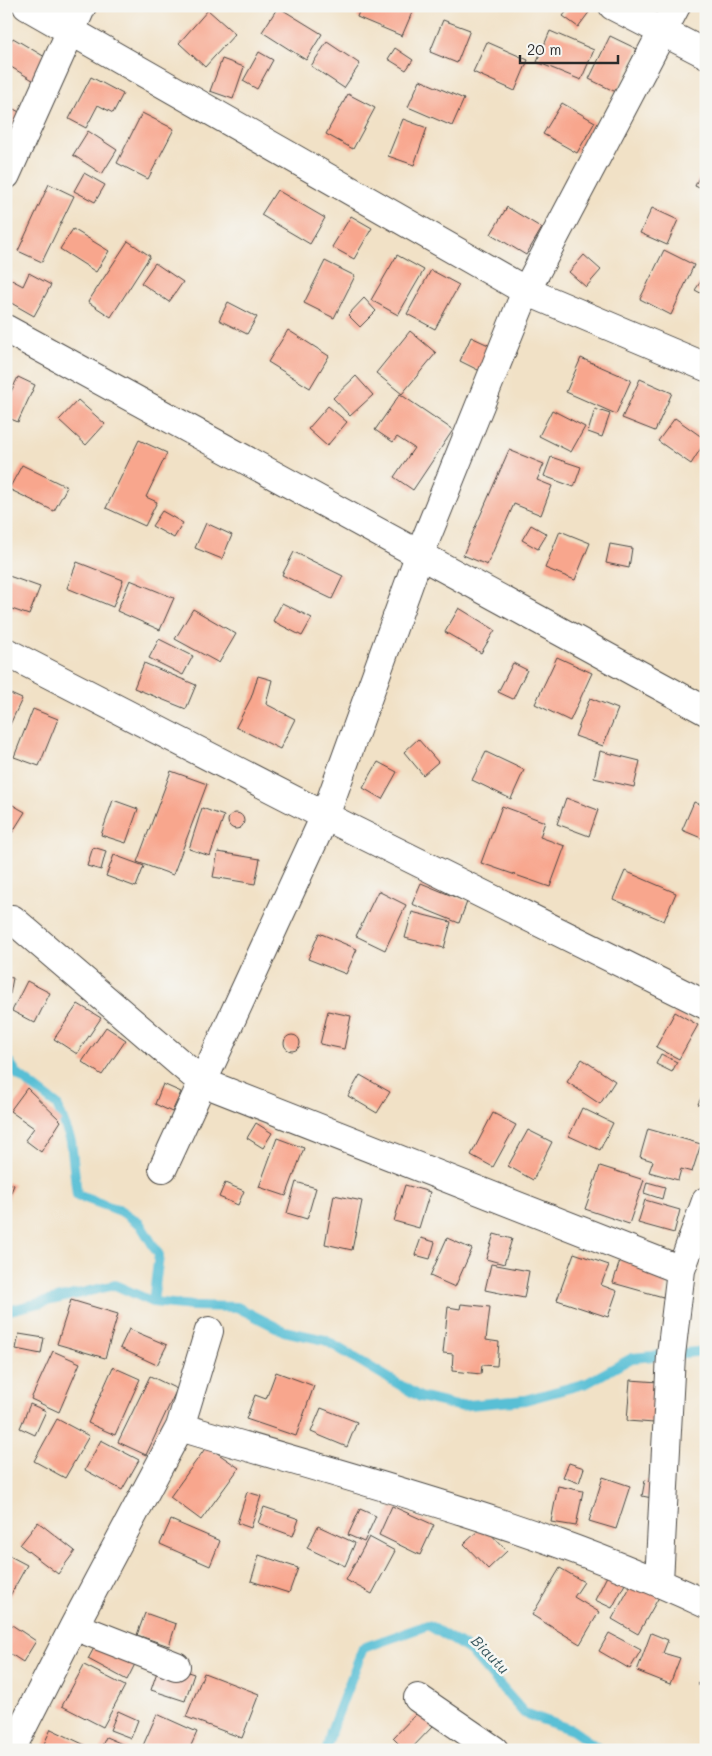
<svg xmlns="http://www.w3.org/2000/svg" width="712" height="1756" viewBox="0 0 712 1756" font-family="Mali,sans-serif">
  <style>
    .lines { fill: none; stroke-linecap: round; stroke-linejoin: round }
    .stream { stroke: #58bfd5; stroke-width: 10 }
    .building { fill: #f8a68d }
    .minor-casing { stroke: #494642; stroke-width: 30 }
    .minor { stroke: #fff; stroke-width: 28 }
    .labels { text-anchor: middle; stroke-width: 5; stroke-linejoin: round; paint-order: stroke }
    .water-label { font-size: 15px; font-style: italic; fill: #38575e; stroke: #f6f6f2 }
  </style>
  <rect width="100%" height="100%" fill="#f6f6f2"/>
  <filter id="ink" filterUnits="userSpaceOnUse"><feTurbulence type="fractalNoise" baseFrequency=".02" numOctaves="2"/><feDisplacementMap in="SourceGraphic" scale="10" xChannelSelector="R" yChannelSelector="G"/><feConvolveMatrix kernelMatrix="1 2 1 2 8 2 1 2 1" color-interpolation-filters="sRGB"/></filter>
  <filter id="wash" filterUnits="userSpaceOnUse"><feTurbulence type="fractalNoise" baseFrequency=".0096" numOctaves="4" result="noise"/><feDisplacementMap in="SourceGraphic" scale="20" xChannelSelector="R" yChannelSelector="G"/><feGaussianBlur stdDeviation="1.12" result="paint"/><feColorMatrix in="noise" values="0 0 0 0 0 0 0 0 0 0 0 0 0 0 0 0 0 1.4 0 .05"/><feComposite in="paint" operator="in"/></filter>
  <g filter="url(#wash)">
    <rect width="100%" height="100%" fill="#f1e1c6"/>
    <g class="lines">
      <path class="stream" d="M6,1057L18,1075L57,1105L71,1141L77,1195L121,1211L140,1224L159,1255L153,1302L192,1306L237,1307L284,1331L325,1340L420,1397L457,1406L525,1400L587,1383L632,1358L706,1351
        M6,1311L115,1285L153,1302
        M327,1750L331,1731L363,1648L428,1625L468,1649L524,1713L572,1730L601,1750"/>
    </g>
    <g id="blocks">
      <path class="building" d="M361,6H410L414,8L402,36L357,17Z
        M571,6H584L590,11L578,27L563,16Z
        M278,7L322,34L306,60L262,32Z
        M208,10L235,34L205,67L179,43Z
        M443,20L470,30L457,63L430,52Z
        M550,31L594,50L581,80L537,62Z
        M610,36L637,49L616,92L589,79Z
        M13,38L50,60L36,82L6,64V48Z
        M327,42L360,64L344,88L311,66Z
        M487,42L528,60L515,91L473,72Z
        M395,48L413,60L406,70L388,59Z
        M259,52L273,60L257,89L243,81Z
        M222,59L244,67L233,99L210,91Z
        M91,77L123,94L113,113L98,105L86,128L69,119Z
        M420,80L464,99L452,126L408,107Z
        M348,94L375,108L353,149L326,134Z
        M562,103L595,122L577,153L543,134Z
        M6,105L27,116L13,138L6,134Z
        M142,113L174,129L148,179L117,163Z
        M403,119L427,128L414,165L388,156Z
        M88,131L117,150L102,174L73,155Z
        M706,162V191L695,186Z
        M84,173L105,185L95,202L74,191Z
        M49,184L74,196L42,262L18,251Z
        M277,190L325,218L310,244L261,215Z
        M507,207L542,228L526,255L491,234Z
        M652,208L678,220L667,245L640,233Z
        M351,216L372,228L354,259L332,247Z
        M73,229L109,251L96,272L60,249Z
        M128,241L150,256L111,317L88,302Z
        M664,250L694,265L671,315L640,299Z
        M397,255L424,270L398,315L371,300Z
        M584,255L601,270L586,287L569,272Z
        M325,261L355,276L334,318L304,303Z
        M155,263L183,282L169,302L141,283Z
        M431,270L459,285L435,329L407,314Z
        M29,273L51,285L34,316L6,300V277L23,286Z
        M706,274V296L695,290Z
        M364,298L376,311L360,327L348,315Z
        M228,302L257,317L247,334L219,320Z
        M288,330L329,356L310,388L268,362Z
        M410,331L436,353L402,394L376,373Z
        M471,337L495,348L484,373L460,361Z
        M581,358L631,380L616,414L566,392Z
        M356,376L373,395L350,416L333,398Z
        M18,377L35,385L18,422L6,417V402Z
        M640,379L672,393L655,431L622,418Z
        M400,394L453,430L413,490L394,477L414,448L397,437L393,442L375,430Z
        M78,400L105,424L86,445L59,420Z
        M328,406L347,422L327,446L308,429Z
        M595,409L610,414L602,437L588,432Z
        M552,410L585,427L571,452L539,436Z
        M675,418L706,440L691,464L658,441Z
        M139,440L167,453L146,497L157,502L145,526L106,508Z
        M509,450L544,464L537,480L552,486L541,515L514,504L487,565L463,555Z
        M551,457L581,467L574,487L544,476Z
        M22,465L67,487L54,511L9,489Z
        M162,511L183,523L174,538L152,526Z
        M206,523L232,535L222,559L195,548Z
        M531,525L547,534L538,549L522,540Z
        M560,531L590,543L575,580L545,568Z
        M610,544L632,548L629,568L606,563Z
        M294,552L343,576L332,599L282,575Z
        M77,562L123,580L113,607L67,588Z
        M6,575L40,587L29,615L6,607Z
        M130,580L174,598L160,630L117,611Z
        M282,603L312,618L302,636L273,621Z
        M459,608L495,630L481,653L445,632Z
        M193,609L236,634L219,663L175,639Z
        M159,639L193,656L183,675L149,658Z
        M557,657L592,673L570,721L535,704Z
        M144,663L196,685L186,709L134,688Z
        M513,663L527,670L513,699L498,692Z
        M258,676L272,680L266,704L295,719L280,749L236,727L251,698Z
        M6,692L22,699L6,733Z
        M590,698L618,709L603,746L575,736Z
        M33,709L58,719L39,766L14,757Z
        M418,739L438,762L423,775L404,752Z
        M600,751L640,761L634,787L594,778Z
        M486,752L524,770L511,799L472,780Z
        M378,762L397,772L382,799L363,788Z
        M171,771L207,784L173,875L137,862Z
        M566,798L598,810L589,836L557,824Z
        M113,800L138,809L126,843L101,835Z
        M6,801L25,812L12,833L6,830Z
        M694,802L706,807V840L682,830Z
        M502,806L545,822L540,837L565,846L550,887L481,863Z
        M202,808L224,816L210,856L189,849Z
        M228 821a8 8 0 1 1 16 0a8 8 0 1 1-16 0Z
        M93,847L106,851L101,870L87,866Z
        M218,852L260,859L255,884L213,877Z
        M114,855L144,866L136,887L106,876Z
        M625,871L676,893L664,921L613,899Z
        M421,883L467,902L459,923L412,904Z
        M378,891L406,905L385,950L356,936Z
        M412,912L451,922L444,948L405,938Z
        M319,933L357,949L346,974L308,959Z
        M6,977L13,978L10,994H6Z
        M27,981L50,993L35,1023L12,1011Z
        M78,1004L101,1018L77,1054L54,1039Z
        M328,1011L351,1016L344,1049L320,1044Z
        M675,1012L698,1025L679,1059L656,1047Z
        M106,1027L126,1040L102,1075L82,1062Z
        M284 1043a8 8 0 1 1 16 0a8 8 0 1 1-16 0Z
        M661,1054L677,1062L672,1072L656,1064Z
        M582,1059L615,1081L600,1104L567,1082Z
        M360,1075L390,1092L377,1113L348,1096Z
        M163,1084L181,1092L172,1112L155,1104Z
        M27,1088L61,1121L41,1152L25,1140L34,1128L10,1111Z
        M706,1088V1108L698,1104Z
        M582,1108L613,1123L600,1150L569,1136Z
        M493,1113L516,1125L493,1167L471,1155Z
        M256,1123L272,1133L263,1148L247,1138Z
        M648,1129L701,1144L692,1172L681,1169L678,1180L649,1172L653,1161L640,1157Z
        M528,1130L552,1142L533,1180L508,1166Z
        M277,1138L304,1148L286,1196L259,1187Z
        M600,1166L644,1180L629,1224L585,1209Z
        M6,1182L14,1185L6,1204Z
        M296,1182L316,1188L307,1219L287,1213Z
        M647,1182L665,1187L662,1199L644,1193Z
        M225,1183L244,1191L238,1205L219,1197Z
        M405,1185L430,1192L419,1228L394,1221Z
        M334,1195L362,1201L352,1250L325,1244Z
        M645,1200L680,1210L674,1233L638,1223Z
        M494,1234L512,1239L504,1264L486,1259Z
        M421,1238L435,1242L430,1259L415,1255Z
        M447,1238L472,1249L455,1287L430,1276Z
        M574,1253L609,1265L601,1285L617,1291L608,1317L557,1300Z
        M622,1254L671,1269L663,1297L613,1283Z
        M491,1264L529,1271L524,1298L485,1290Z
        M71,1300L118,1314L105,1358L57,1344Z
        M461,1304L490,1307L486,1340L499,1342L497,1366L482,1365L481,1374L452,1371L453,1354L443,1353L448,1307L460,1309Z
        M129,1329L167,1345L157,1365L120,1348Z
        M19,1334L44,1338L41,1354L16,1349Z
        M53,1351L80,1363L59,1412L31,1399Z
        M113,1367L140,1379L115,1435L88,1423Z
        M276,1372L314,1386L296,1436L246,1419L255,1395L266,1399Z
        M150,1376L177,1389L146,1455L118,1442Z
        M630,1380L658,1382L654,1423L627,1421Z
        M30,1404L46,1411L35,1435L20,1428Z
        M321,1408L357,1422L347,1447L311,1432Z
        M57,1419L89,1436L65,1478L34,1461Z
        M101,1440L139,1460L122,1490L85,1470Z
        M207,1446L239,1468L201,1520L170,1497Z
        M569,1463L584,1468L579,1483L563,1477Z
        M603,1477L630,1486L616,1529L589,1521Z
        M645,1480L660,1483L657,1499L642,1496Z
        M558,1486L583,1491L576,1526L551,1522Z
        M247,1492L261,1496L251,1528L237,1523Z
        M392,1506L434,1525L420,1555L379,1535Z
        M264,1507L299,1519L293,1536L258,1523Z
        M360,1509L376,1516L364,1542L348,1535Z
        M171,1520L220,1541L210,1566L160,1544Z
        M38,1522L75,1551L58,1574L20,1545Z
        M318,1526L355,1543L345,1566L307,1548Z
        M483,1526L507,1551L488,1569L464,1544Z
        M369,1537L395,1551L372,1594L346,1580Z
        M6,1554L27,1565L6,1603Z
        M259,1555L298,1568L289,1593L251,1581Z
        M613,1564L631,1573L612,1608L595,1600Z
        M560,1568L584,1582L574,1597L599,1612L580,1644L532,1615Z
        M637,1575L663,1590L638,1634L612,1619Z
        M145,1613L176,1624L169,1646L137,1635Z
        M6,1621L36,1641L23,1662L6,1651Z
        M609,1633L641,1650L630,1669L599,1651Z
        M651,1633L668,1640L663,1653L680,1658L670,1684L637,1671Z
        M101,1635L140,1654L127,1680L88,1659Z
        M160,1663L194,1674L185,1701L151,1690Z
        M705,1664H706V1687L698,1685Z
        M84,1665L125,1686L103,1727L62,1706Z
        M204,1673L259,1694L242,1738L186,1717Z
        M118,1711L138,1720L131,1738L110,1730Z
        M418,1712L433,1726L410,1750H405L393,1738Z
        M157,1714L197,1732L189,1750H141Z
        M51,1729L87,1746L85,1750H41Z
        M106,1737L129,1747L128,1750H100Z"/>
    </g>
  </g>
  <g filter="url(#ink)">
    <use href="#blocks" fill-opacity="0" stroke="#494642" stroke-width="1"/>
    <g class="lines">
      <defs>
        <path id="minor" d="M27,6L526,291L706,367
          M613,6L706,54
          M6,175L82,6
          M6,329L706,711
          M6,652L325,816L706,1005
          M12,919L202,1082L681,1270
          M163,1168L325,816L419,556L526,291L676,6
          M180,1427C357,1480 538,1525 706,1604
          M659,1581L671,1355L681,1270L706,1201
          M74,1626L176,1666
          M418,1698L494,1750
          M11,1750L74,1626L180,1427L209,1331"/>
      </defs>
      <use href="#minor" class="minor-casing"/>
      <use href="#minor" class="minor"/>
    </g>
  </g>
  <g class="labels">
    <g class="water-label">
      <text transform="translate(490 1655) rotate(46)" y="5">Biautu</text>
    </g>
  </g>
  <rect width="712" height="1756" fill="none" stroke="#f6f6f2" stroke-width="25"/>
  <path d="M520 55v8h98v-8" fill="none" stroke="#2b2b2b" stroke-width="2.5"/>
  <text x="527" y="55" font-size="15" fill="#2b2b2b" stroke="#f6f6f2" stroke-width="4" paint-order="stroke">20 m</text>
</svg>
